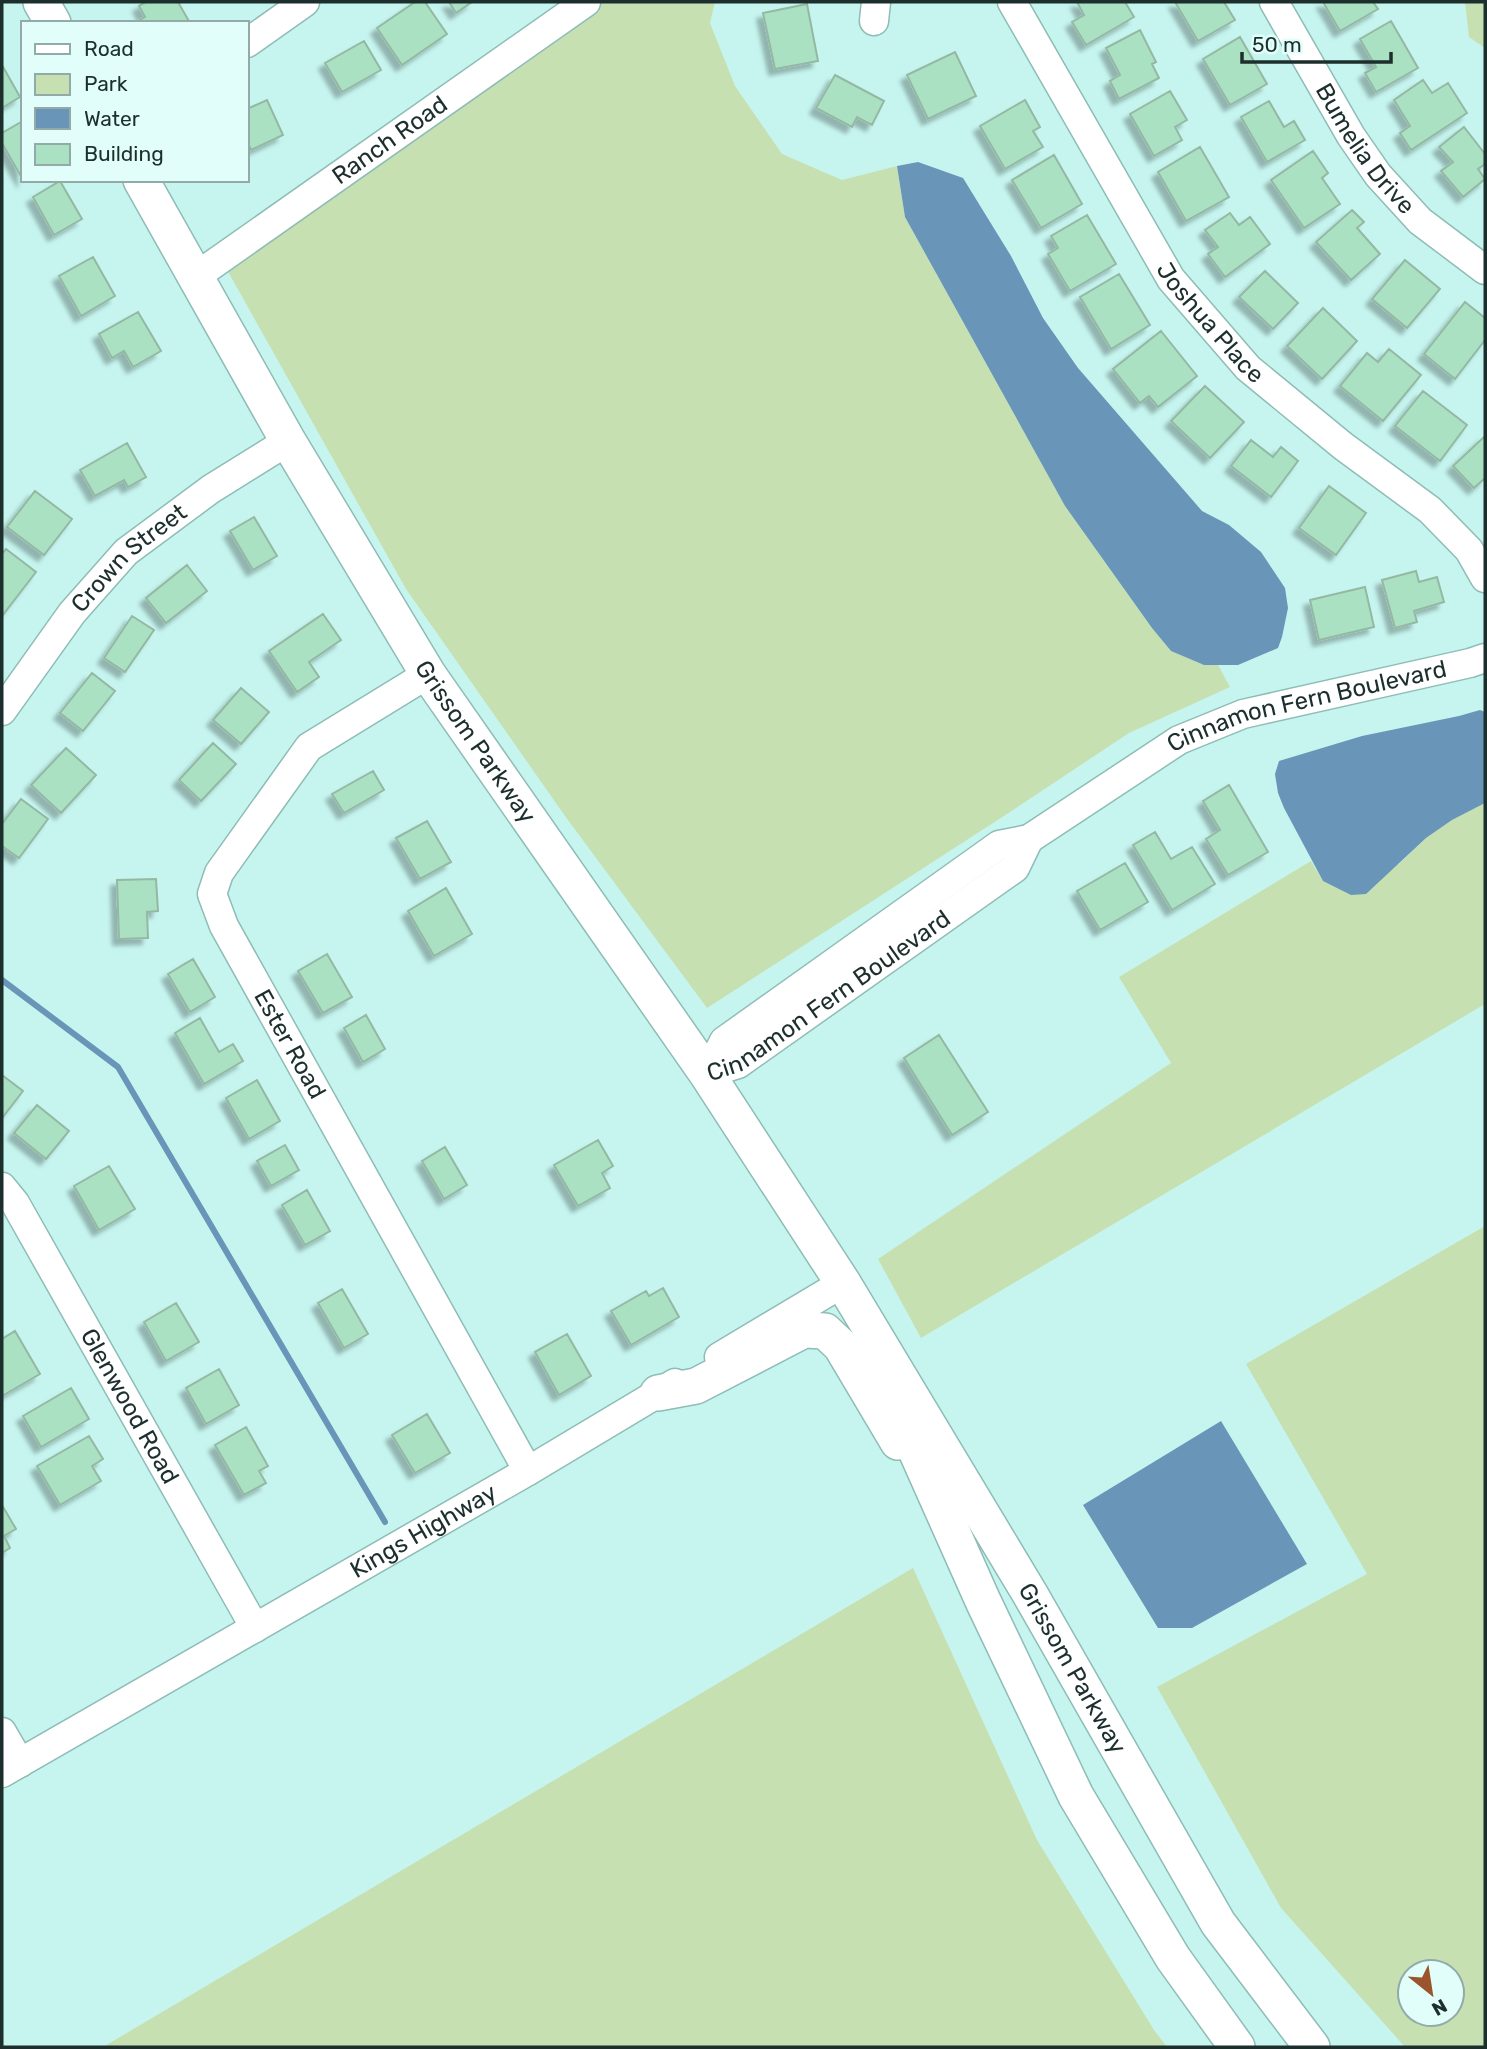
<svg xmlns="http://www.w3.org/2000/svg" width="1487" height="2049" viewBox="0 0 1487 2049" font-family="Rubik,sans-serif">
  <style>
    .green { fill: #c6e0b2; fill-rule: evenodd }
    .water { fill: #6995b8 }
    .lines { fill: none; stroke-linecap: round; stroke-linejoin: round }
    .stream { stroke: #6995b8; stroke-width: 6 }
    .building { fill: #aae1c2; stroke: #94b8a3; stroke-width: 2; filter: url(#shadow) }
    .minor-casing { stroke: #8ebcb6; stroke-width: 31 }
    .major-casing { stroke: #8ebcb6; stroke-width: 38 }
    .minor { stroke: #fff; stroke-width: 28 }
    .major { stroke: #fff; stroke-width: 35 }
    .labels { text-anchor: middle; stroke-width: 5; stroke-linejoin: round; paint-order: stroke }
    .street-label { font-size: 24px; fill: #1d2f2d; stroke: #e2fefa }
  </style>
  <defs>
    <filter id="shadow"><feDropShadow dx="-6" dy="6" stdDeviation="2" flood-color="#0004"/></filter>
  </defs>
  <rect width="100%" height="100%" fill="#c6f5ef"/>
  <path class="green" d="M601,2H715L710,23L735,86L782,154L842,180L897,166L905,217L1065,506L1152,628L1171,651L1204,665H1218L1230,687L1129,733L1010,812L707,1008L565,816L406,589L222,261Z
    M1465,2H1485V48L1469,37Z
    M1485,803V1004L921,1338L878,1259L1171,1063L1119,977L1311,861L1323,881L1399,864L1426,838L1452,820Z
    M1485,1226V2047H1405L1281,1908L1157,1687L1367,1574L1246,1364ZM1452,1972V2014H1410V1972Z
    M913,1568L1037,1840L1154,2030L1167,2047H103Z"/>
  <path class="water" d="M918,162L963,178L1011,256L1043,318L1078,368L1202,511L1229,525L1261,552L1285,588L1288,608L1282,637L1278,648L1238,665H1204L1171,651L1152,628L1065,506L905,217L897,166Z
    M1480,710L1485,712V803L1452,820L1426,838L1366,894L1351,895L1323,881L1284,808L1278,793L1275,774L1279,761L1362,736L1459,716Z
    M1221,1421L1307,1564L1192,1628H1158L1083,1505Z"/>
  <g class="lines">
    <path class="stream" d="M2,980L118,1067L385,1522"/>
  </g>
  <path class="building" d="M146,2H178L190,23H135L145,17L139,6Z
    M415,2H425L447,34L402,65L377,28Z
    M449,2H472L456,13Z
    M1077,2H1125L1134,17L1086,45L1072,22L1084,15Z
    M1175,2H1224L1235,20L1198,41Z
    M1323,2H1373L1378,9L1340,31Z
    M807,4L818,61L775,69L763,13Z
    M1391,21L1418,68L1376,92L1365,73L1376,67L1360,39Z
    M1140,30L1156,62L1152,64L1159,78L1119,99L1110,81L1120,75L1106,48Z
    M1240,37L1267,84L1230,105L1203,59Z
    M364,41L381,70L342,92L325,63Z
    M955,52L976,96L928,119L907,75Z
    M2,65L20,97L2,108Z
    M835,75L884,101L872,125L857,117L852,127L816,108Z
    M1423,80L1432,93L1448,83L1467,113L1411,150L1400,133L1410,126L1394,100Z
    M1170,91L1187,120L1175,127L1182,140L1154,156L1130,114Z
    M267,100L283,135L251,150L247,141V109Z
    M1025,100L1040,127L1033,131L1043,147L1005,169L980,126Z
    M1269,101L1284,127L1294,121L1305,140L1267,162L1241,117Z
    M23,121V180L2,143V133Z
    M1464,127L1485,154V164L1478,169L1485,179L1463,197L1441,171L1453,162L1439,147Z
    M1200,147L1229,197L1186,221L1158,172Z
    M1313,151L1328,173L1322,178L1340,204L1304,228L1271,180Z
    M1054,155L1082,204L1041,228L1012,180Z
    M60,181L82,219L54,235L33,197Z
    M1352,210L1364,222L1357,228L1380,254L1351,280L1316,242Z
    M1230,213L1239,225L1250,217L1270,244L1225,277L1208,254L1218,247L1205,230Z
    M1087,215L1116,264L1070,291L1048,254L1058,248L1051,236Z
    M93,257L115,296L81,316L59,276Z
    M1405,260L1440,289L1407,328L1372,299Z
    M1265,271L1298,303L1273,329L1239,297Z
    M1119,274L1150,325L1111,349L1080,297Z
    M1465,302L1485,318V340L1455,379L1424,354Z
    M1323,308L1357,341L1322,379L1287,346Z
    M138,312L161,351L133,367L124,351L112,358L99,334Z
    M1161,331L1197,376L1158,407L1149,396L1140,403L1113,369Z
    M1389,349L1421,375L1383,421L1340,386L1367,353L1378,362Z
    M1205,386L1244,422L1210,458L1171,421Z
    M1423,391L1467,425L1440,461L1395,426Z
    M1485,436V478L1474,488L1453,466Z
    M1251,440L1273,457L1281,447L1298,461L1271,497L1231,466Z
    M127,443L146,477L128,487L124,480L95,496L80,470Z
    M1329,486L1366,513L1336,555L1299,528Z
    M35,491L72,519L44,555L7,527Z
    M254,517L277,556L253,570L230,531Z
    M6,549L36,572L2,616V554Z
    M187,565L207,591L166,623L146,598Z
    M1416,571L1419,582L1437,577L1444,602L1414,611L1417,622L1395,628L1382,580Z
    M1365,587L1374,627L1319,640L1310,600Z
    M323,614L341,640L309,662L319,677L297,692L269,651Z
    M132,616L154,630L125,672L104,658Z
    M92,673L115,691L83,731L60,713Z
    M241,688L269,712L241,744L213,720Z
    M213,743L236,764L201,801L179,780Z
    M66,748L96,775L61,813L31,785Z
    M373,771L384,790L344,813L332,794Z
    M1229,785L1268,852L1228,875L1206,839L1220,830L1203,801Z
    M21,799L48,819L19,858L2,846V824Z
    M427,821L451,862L420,879L396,838Z
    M1155,832L1171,859L1192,847L1215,884L1172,910L1133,845Z
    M1125,863L1148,902L1100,930L1077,891Z
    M156,879L158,911L147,912L148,938L119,939L117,880Z
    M446,888L472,934L434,956L408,911Z
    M327,954L352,997L323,1013L298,971Z
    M193,959L215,997L190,1012L168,974Z
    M366,1015L385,1049L363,1062L344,1028Z
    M200,1018L219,1052L233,1044L243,1061L204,1084L175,1033Z
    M939,1035L988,1112L952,1135L904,1058Z
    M2,1075L23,1091L2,1118Z
    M257,1080L280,1121L249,1139L226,1098Z
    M37,1105L69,1131L46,1159L14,1133Z
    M598,1140L613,1166L602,1173L610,1188L578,1206L554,1165Z
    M285,1145L299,1170L271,1186L257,1161Z
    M445,1147L467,1185L444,1199L422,1161Z
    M109,1166L135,1209L99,1230L74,1186Z
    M307,1190L330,1231L305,1245L282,1205Z
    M663,1288L679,1317L631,1345L611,1311L646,1291L649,1296Z
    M342,1289L368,1334L344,1348L318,1303Z
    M176,1303L199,1342L166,1361L144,1322Z
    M15,1331L40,1374L2,1396V1339Z
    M567,1334L591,1376L559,1395L535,1352Z
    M219,1369L239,1405L206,1424L186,1388Z
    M71,1388L89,1419L41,1447L23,1416Z
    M427,1414L450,1453L415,1473L392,1435Z
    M246,1427L268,1466L259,1471L266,1483L244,1495L215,1445Z
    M89,1436L103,1459L92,1466L101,1481L60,1505L37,1466Z
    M2,1505L16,1529L4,1536L10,1548L2,1553Z"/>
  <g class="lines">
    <defs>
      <g id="minor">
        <path id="s1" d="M1012,2L1171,279L1248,368L1343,446L1430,510L1469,550L1485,578"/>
        <path id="s2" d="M1274,2L1351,136L1378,175L1420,221L1485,270"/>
        <path d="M874,21L876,2"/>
        <path d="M247,43L305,2"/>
        <path id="s3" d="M195,277L586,2"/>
        <path id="s4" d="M428,674L309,747L219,873L212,894L224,926L528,1471"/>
        <path id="s5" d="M2,711L72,613L126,552L211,489L288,441"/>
        <path id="s6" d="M707,1074L724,1041L999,845L1029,839L1179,740L1243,714L1470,663L1485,658"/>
        <path id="s7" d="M707,1074L738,1064L1015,868L1029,839"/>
        <path id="s8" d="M2,1187L15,1203L255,1628"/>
        <path d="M719,1357L843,1283"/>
        <path d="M2,1732L20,1763"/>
        <path id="s9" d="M2,1773L528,1471L675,1383"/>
      </g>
      <g id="major">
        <path d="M41,2L53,23"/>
        <path id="s10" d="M141,180L288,441L428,674L707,1074L843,1283L1030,1594L1218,1923L1312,2047"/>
        <path d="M658,1393L696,1386L804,1330L825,1331L841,1346L898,1442"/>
        <path d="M897,1408L983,1601L1076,1796L1173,1958L1237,2047"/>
      </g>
    </defs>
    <use href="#minor" class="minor-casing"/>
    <use href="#major" class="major-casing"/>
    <use href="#minor" class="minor"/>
    <use href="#major" class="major"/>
  </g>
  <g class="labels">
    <g class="street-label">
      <text dy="8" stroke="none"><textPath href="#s3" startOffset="238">Ranch Road</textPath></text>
      <text dy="8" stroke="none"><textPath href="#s2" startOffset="173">Bumelia Drive</textPath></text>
      <text dy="8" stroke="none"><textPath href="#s1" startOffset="378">Joshua Place</textPath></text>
      <text dy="8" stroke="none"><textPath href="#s5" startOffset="200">Crown Street</textPath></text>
      <text dy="8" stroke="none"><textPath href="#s6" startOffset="718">Cinnamon Fern Boulevard</textPath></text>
      <text dy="8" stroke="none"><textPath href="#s10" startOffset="654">Grissom Parkway</textPath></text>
      <text dy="8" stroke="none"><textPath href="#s7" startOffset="145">Cinnamon Fern Boulevard</textPath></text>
      <text dy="8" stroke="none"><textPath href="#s4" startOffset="486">Ester Road</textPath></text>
      <text dy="8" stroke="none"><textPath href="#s8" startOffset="254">Glenwood Road</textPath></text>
      <text dy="8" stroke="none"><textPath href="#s9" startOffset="486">Kings Highway</textPath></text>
      <text dy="8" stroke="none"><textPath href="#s10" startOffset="1757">Grissom Parkway</textPath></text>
    </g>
  </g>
  <rect width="1487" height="2049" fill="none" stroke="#1d2f2d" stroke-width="7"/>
  <rect x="21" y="21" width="228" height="161" fill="#e2fefa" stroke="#93aba8" stroke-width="2"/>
  <rect x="35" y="44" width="35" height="10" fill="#ffffff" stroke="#93aba8" stroke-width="2"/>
  <text x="84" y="56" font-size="21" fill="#1d2f2d">Road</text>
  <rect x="35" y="74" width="35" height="21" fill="#c6e0b2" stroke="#93aba8" stroke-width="2"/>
  <text x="84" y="91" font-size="21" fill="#1d2f2d">Park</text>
  <rect x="35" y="108" width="35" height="21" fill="#6995b8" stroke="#93aba8" stroke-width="2"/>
  <text x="84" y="126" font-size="21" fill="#1d2f2d">Water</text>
  <rect x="35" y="144" width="35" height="21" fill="#aae1c2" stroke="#93aba8" stroke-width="2"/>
  <text x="84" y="161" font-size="21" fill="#1d2f2d">Building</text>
  <g transform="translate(1431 1993) rotate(150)"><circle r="33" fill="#e2fefa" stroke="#93aba8" stroke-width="2"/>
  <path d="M0-5L12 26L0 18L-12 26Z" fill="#9b542c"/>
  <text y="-10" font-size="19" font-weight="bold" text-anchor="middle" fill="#1d2f2d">N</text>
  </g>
  <path d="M1242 52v10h149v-10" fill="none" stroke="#1d2f2d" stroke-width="3.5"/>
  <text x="1252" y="52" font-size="21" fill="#1d2f2d" stroke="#e2fefa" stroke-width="5" paint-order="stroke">50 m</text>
</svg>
